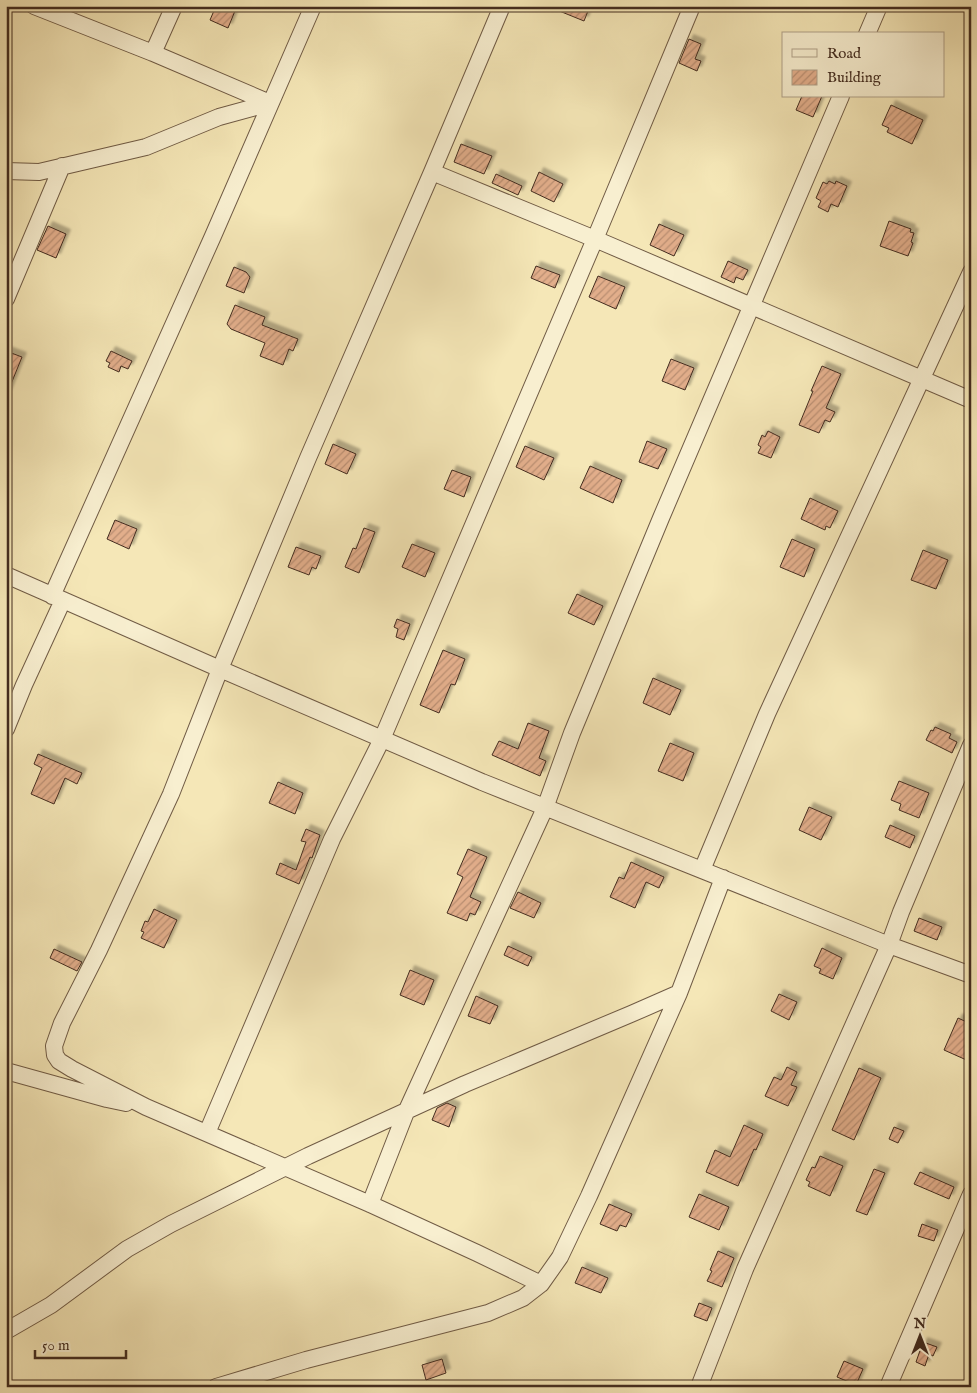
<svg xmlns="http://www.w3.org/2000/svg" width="977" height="1393" viewBox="0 0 977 1393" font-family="'IM FELL English',serif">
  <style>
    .building { fill: url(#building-hatch); stroke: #432c1f; filter: url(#shadow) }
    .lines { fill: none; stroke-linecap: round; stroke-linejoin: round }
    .minor-casing { stroke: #705b45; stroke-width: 18 }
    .minor { stroke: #f8efd0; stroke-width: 16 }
  </style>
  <defs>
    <pattern id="building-hatch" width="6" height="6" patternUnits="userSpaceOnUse" patternTransform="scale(1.25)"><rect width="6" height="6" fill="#e2ae8b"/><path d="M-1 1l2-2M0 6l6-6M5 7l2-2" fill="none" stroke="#b98e71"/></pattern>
    <filter id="shadow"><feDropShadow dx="4.5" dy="-4.5" stdDeviation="1" flood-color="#0004"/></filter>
  </defs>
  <rect width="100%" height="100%" fill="#f5e7b7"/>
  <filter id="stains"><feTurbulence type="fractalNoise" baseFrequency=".004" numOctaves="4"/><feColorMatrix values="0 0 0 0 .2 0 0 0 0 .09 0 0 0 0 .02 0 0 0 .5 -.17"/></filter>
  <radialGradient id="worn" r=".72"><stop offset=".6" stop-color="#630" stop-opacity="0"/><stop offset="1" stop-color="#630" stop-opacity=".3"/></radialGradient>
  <path class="building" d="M216,6H237L228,28L210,20Z
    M547,6H590L584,21Z
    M689,39L701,44L695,59L701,61L697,71L679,63Z
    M802,96H822L813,117L796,110Z
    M891,105L923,120L912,144L887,132L889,128L882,125Z
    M461,144L492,156L484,174L454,162Z
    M539,172L563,184L554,202L531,191Z
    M496,174L522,186L518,195L492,183Z
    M829,181L835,184L836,181L847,186L838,207L831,204L828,212L818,207L821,201L816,198L823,182L827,184Z
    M889,221L911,229L910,232L914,233L911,242L913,243L908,256L880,246Z
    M659,224L684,235L674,256L650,245Z
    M48,226L66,234L56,258L37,250Z
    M728,261L748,270L743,280L736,277L734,283L721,277Z
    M536,266L560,275L555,288L531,278Z
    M234,267L246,272L250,277L244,293L226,286Z
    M598,276L625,287L616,309L589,297Z
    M235,305L265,317L262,325L298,339L293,351L289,349L283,365L260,356L265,343L231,329L227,324Z
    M6,351L22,357L7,394H6Z
    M111,351L132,361L128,369L121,366L119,372L108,367L110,363L106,361Z
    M671,359L694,368L685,390L662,381Z
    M822,366L841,374L826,408L835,412L830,422L825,420L819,433L799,425L813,391H811Z
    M768,431L780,437L771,458L758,453L761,447L758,445L762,435L765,437Z
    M647,441L667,449L658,469L639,462Z
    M333,444L356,454L347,474L325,464Z
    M525,446L554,458L544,480L516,467Z
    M590,466L622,480L613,503L580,488Z
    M452,470L471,477L464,497L444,489Z
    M810,498L838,511L830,528L826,526L825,530L801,519Z
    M115,520L137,529L129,549L107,539Z
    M364,528L375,532L359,573L345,567L353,548L356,549Z
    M792,539L815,549L804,577L780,567Z
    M412,544L435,553L425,577L402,567Z
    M296,547L321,556L316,569L312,567L309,575L288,567Z
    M923,550L948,560L936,589L911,580Z
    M577,594L603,606L594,625L568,613Z
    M397,619L410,624L404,640L396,637L398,629L394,627Z
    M443,650L465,659L455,685L451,684L439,713L420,705Z
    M653,678L681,690L670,715L643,703Z
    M528,723L549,731L539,758L546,761L540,776L492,755L499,741L518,749Z
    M935,727L951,734L949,738L957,742L952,753L926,740L931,730L933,731Z
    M670,743L694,753L683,781L658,771Z
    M38,754L82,773L77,784L65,778L54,804L31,794L42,768L34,764Z
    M899,781L929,793L919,818L899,810L901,804L891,800Z
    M278,782L303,793L295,814L269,803Z
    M809,807L832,817L821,840L799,830Z
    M890,825L915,836L910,848L885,837Z
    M306,829L320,835L312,858L310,857L299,884L276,874L280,863L296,870L306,842L301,841Z
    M468,849L487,857L470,897L481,902L475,915L470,913L467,921L447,913L463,877L457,874Z
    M631,862L664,877L659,888L646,882L635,908L610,897L619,877L624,879Z
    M518,892L541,903L534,918L510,908Z
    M154,909L177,920L164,948L141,938L144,932L141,931L145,921L148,922Z
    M919,918L942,927L937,940L914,931Z
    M508,946L532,957L528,966L504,955Z
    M822,948L842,958L833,979L819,973L821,969L814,966Z
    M54,949L82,962L77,971L50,958Z
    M410,970L434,980L424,1005L400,995Z
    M779,994L797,1002L789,1020L771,1011Z
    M476,996L498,1006L490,1024L468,1016Z
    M958,1018L971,1024V1062L944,1050Z
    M787,1067L797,1072L791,1085L797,1087L788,1106L765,1096L774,1077L781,1080Z
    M859,1068L881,1078L854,1140L832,1130Z
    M447,1103L456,1107L449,1127L432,1120L437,1108Z
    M744,1125L763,1134L756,1150L754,1149L738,1186L706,1172L715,1150L730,1157Z
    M894,1127L904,1131L898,1143L889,1139Z
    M820,1156L843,1166L830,1196L808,1186L810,1182L806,1180L812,1167L815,1168Z
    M874,1169L885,1173L867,1215L856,1211Z
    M920,1172L954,1187L949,1199L914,1184Z
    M699,1194L729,1207L719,1230L689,1217Z
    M609,1204L632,1214L626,1227L620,1225L617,1231L600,1224Z
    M922,1224L938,1230L934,1241L918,1236Z
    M718,1251L734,1258L722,1287L707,1281L712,1271L710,1270Z
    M582,1267L608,1278L601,1293L575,1283Z
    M699,1303L712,1308L707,1321L694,1316Z
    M923,1342L937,1347L933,1356L929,1354L925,1366L916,1362Z
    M442,1359L446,1373L426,1380L422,1365Z
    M844,1361L863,1369L856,1385L837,1377Z"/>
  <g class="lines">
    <defs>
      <path id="minor" d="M34,6L153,53L270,103
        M502,6L432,172L308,458L220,669L171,794L99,950L62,1023L54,1046L55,1055L59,1061L72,1069L146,1107L370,1204L477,1253L541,1284
        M867,34L879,6
        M153,53L174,6
        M6,171L39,172L146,147L219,117L270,103
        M432,172L595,239L971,400
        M6,299L62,166
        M6,575L220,669L482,782L889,945L971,975
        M52,596L213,236L313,6
        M6,729L24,685L63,600
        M702,870L767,714L971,272
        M6,1071L107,1099L126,1103
        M207,1133L332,839L382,739L595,239L692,6
        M370,1204L406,1112L545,808L572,733L661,518L841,96
        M6,1331L51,1305L127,1249L171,1224L308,1156L465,1084L631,1014L679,993
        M216,1387L306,1360L488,1313L523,1298L541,1284L560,1257L589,1196L679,993L723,878
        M699,1387L745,1269L889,945L901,912L971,745
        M888,1387L971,1194"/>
    </defs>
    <use href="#minor" class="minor-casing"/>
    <use href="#minor" class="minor"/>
  </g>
  <rect width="977" height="1393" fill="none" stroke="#f5e7b7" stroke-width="25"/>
  <rect x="8" y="8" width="962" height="1378" fill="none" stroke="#432c1f" stroke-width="2.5"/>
  <rect x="12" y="12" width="952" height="1368" fill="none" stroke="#432c1f"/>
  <rect x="782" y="32" width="162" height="65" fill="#f8efd0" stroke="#b0a189"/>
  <rect x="792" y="49" width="25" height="8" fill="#f8efd0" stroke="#b0a189"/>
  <text x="827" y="58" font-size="15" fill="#432c1f">Road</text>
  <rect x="792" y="70" width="25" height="15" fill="url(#building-hatch)" stroke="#b0a189"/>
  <text x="827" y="82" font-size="15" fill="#432c1f">Building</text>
  <g transform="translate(920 1336)" stroke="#f8efd0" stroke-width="4" paint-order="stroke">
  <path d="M0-4L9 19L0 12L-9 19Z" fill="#432c1f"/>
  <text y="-8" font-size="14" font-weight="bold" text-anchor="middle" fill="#432c1f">N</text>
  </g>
  <path d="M35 1350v8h91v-8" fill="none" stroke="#432c1f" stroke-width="2.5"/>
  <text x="42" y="1350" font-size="15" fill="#432c1f" stroke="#f8efd0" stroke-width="4" paint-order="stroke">50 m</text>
  <rect width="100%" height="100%" filter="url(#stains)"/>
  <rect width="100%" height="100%" fill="url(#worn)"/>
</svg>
